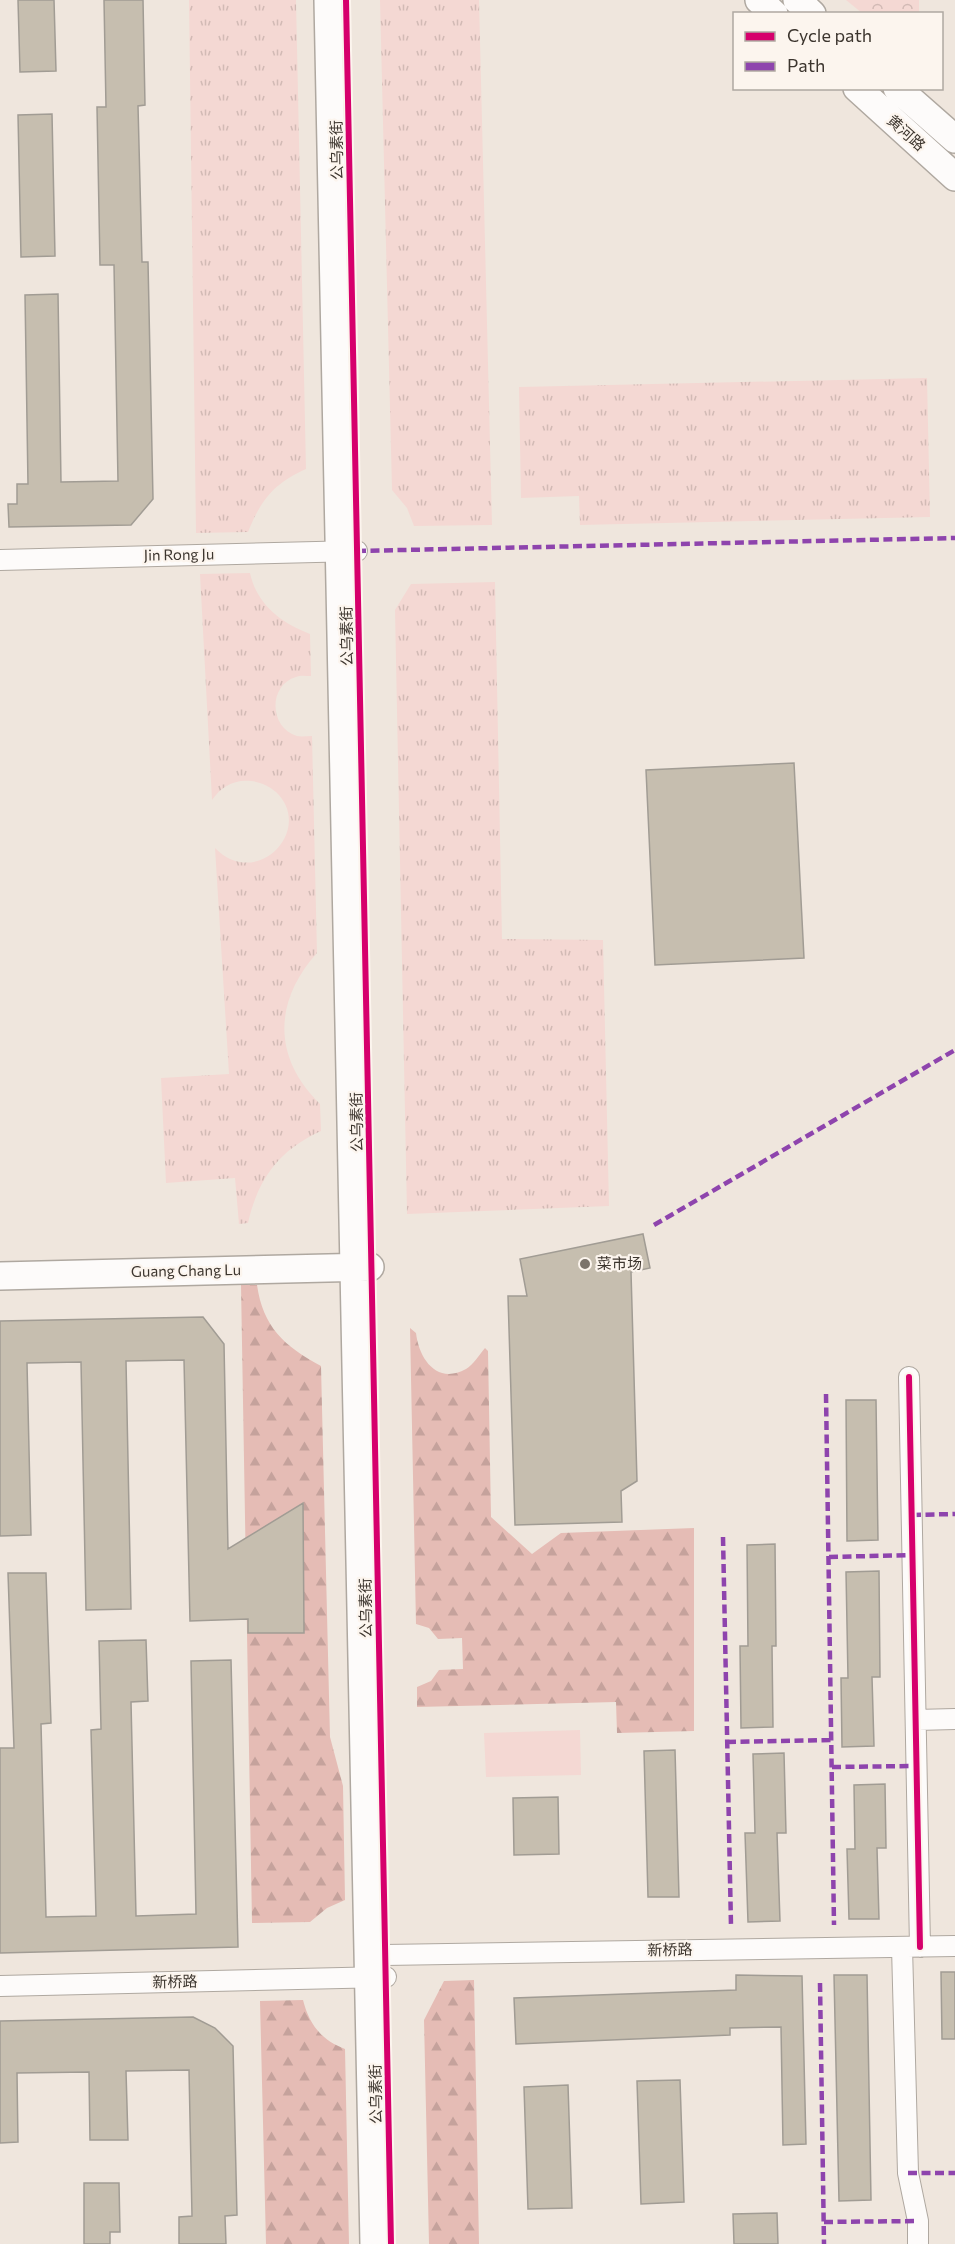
<svg xmlns="http://www.w3.org/2000/svg" width="955" height="2244" viewBox="0 0 955 2244" font-family="Commissioner,'Noto Sans SC',sans-serif">
  <style>
    .grass { fill: url(#grass-tufts) }
    .forest { fill: url(#forest-firs) }
    .park { fill: url(#park-crowns) }
    .garden { fill: #f4d8d3 }
    .building { fill: #c6beaf; stroke: #a19c94; stroke-width: 1.5 }
    .lines { fill: none; stroke-linecap: round; stroke-linejoin: round }
    .street-casing { stroke: #afa8a0; stroke-width: 22 }
    .secondary-casing { stroke: #afa8a0; stroke-width: 30 }
    .street { stroke: #fdfbfa; stroke-width: 20 }
    .secondary { stroke: #fdfbfa; stroke-width: 27 }
    .quiet { stroke: #8e44ad; stroke-width: 4.5; stroke-dasharray: 9 4.5; stroke-linecap: butt }
    .cycleway-casing { stroke: #fcf5ee; stroke-width: 10 }
    .cycleway { stroke: #d6006c; stroke-width: 6 }
    .poi-dot { fill: #7b736b; stroke: #fcf5ee; stroke-width: 2 }
    .labels { text-anchor: middle; stroke-width: 4.5; stroke-linejoin: round; paint-order: stroke }
    .street-label { font-size: 15px; fill: #3c352e; stroke: #fcf5ee }
    .poi-label { font-size: 15px; fill: #3c352e; stroke: #fcf5ee; text-anchor: start }
  </style>
  <defs>
    <pattern id="grass-tufts" width="24" height="20" patternUnits="userSpaceOnUse" patternTransform="scale(1.5)"><rect width="24" height="20" fill="#f4d8d3"/><path d="M3 7l-1-3M5 7V3M7 7l1-3M15 17l-1-3M17 17v-4M19 17l1-3" fill="none" stroke="#d2bab5"/></pattern>
    <pattern id="forest-firs" width="22" height="20" patternUnits="userSpaceOnUse" patternTransform="scale(1.5)"><rect width="22" height="20" fill="#e5bcb5"/><path d="M5 1l3.5 6h-7zM16 11l3.5 6h-7z" fill="#c5a29c"/></pattern>
    <pattern id="park-crowns" width="20" height="18" patternUnits="userSpaceOnUse" patternTransform="scale(1.5)"><rect width="20" height="18" fill="#f4d8d3"/><path d="M2 6a3 3 0 1 1 6 0M12 15a3 3 0 1 1 6 0" fill="none" stroke="#d2bab5"/></pattern>
  </defs>
  <rect width="100%" height="100%" fill="#efe6dd"/>
  <path class="grass" d="M189,0H296L306,469C273,484 261,500 248,532L196,533Z
    M380,0H479L492,525L414,526L407,508L392,490Z
    M927,378L930,517L580,525L579,496L521,498L519,387Z
    M250,573C257,605 281,623 310,634L311,676C306,676 300,675 296,677C268,685 269,728 297,736C301,737 307,736 312,736L317,953C273,1002 273,1058 320,1104L321,1131C279,1150 258,1179 248,1223L239,1224L235,1178L166,1183L161,1078L229,1074L215,848C257,891 315,829 276,792C269,786 260,782 251,781C234,779 221,787 212,800L200,574Z
    M495,582L502,939L603,940L609,1206L407,1214L395,610L411,584Z"/>
  <path class="forest" d="M241,1285H257C263,1327 284,1346 321,1366L330,1737L343,1786L345,1900L327,1908L310,1922L252,1923Z
    M410,1328L416,1333C419,1359 437,1385 466,1369C473,1365 479,1355 485,1348L488,1351L491,1517L532,1554L561,1533L694,1528V1731L617,1733L616,1702L417,1707V1687L431,1681L439,1670L463,1669L462,1638L438,1639L429,1628L416,1624Z
    M474,1980L479,2244H429L424,2020L444,1981Z
    M303,2000C309,2024 321,2040 345,2049L349,2244H266L260,2001Z"/>
  <path class="park" d="M846,0H919V13H862Z"/>
  <path class="garden" d="M580,1730L581,1775L486,1777L484,1733Z"/>
  <path class="building" d="M18,0H54L56,71L20,72Z
    M104,0H143L145,105L138,106L142,262H148L153,499L131,525L9,527L8,504H17V484H28L25,295L58,294L61,482L118,481L114,265H100L97,107H106Z
    M52,114L55,256L21,257L18,115Z
    M794,763L804,958L655,965L646,770Z
    M643,1234L650,1268L631,1272L637,1481L621,1491L622,1522L515,1525L508,1296H527L520,1259Z
    M203,1317L224,1344L228,1549L303,1503L304,1633H248V1619L190,1621L184,1360L126,1361L131,1609L86,1610L81,1362L27,1363L31,1535L0,1536V1321Z
    M846,1400H876L878,1540L847,1541Z
    M775,1544L776,1646H772L773,1727L741,1728L740,1646H748L747,1545Z
    M879,1571L880,1677H872L874,1746L842,1747L841,1678H848L846,1572Z
    M8,1573H46L51,1723L41,1724L46,1917L96,1916L91,1730L101,1729L99,1641L146,1640L148,1701L131,1702L136,1916L196,1914L191,1661L231,1660L238,1947L0,1953V1748H14Z
    M675,1750L679,1897H648L644,1751Z
    M784,1753L786,1833H777L780,1921L748,1922L745,1833H755L753,1754Z
    M885,1784L886,1848H877L879,1919H849L847,1849H855L854,1785Z
    M558,1797L559,1854L514,1855L513,1798Z
    M941,1972H955V2039H942Z
    M736,1975L802,1976L806,2144L783,2145L781,2027L730,2028V2035L516,2044L514,1998L736,1990Z
    M834,1975H867L871,2200L839,2201Z
    M193,2017L215,2028L233,2046L237,2215L225,2216L226,2244H179V2217L192,2216L189,2070L126,2071L128,2140H90L89,2072L17,2073L18,2142L0,2143V2021Z
    M680,2080L684,2202L641,2204L637,2081Z
    M568,2085L572,2208L528,2209L524,2087Z
    M84,2183H119L120,2232H110V2244H84Z
    M777,2213L778,2244H734L733,2214Z"/>
  <g class="lines">
    <defs>
      <path id="street" d="M0,560L357,551
        M909,1377L920,1947
        M916,1720L955,1719
        M902,1947L908,2173L918,2221V2244
        M385,1955L955,1946
        M0,1986L386,1977"/>
      <path id="secondary" d="M328,0L374,2244
        M759,0L774,14
        M797,0L812,14
        M857,88L955,177
        M897,88L955,139
        M0,1276L370,1267"/>
    </defs>
    <use href="#street" class="street-casing"/>
    <use href="#secondary" class="secondary-casing"/>
    <use href="#street" class="street"/>
    <use href="#secondary" class="secondary"/>
    <path class="quiet" d="M357,551L955,538
      M654,1225L955,1050
      M826,1394L834,1925
      M912,1515L955,1514
      M723,1537L731,1926
      M829,1557L913,1555
      M727,1742L831,1740
      M832,1767L917,1766
      M820,1983L824,2244
      M908,2173H955
      M824,2222L918,2221"/>
    <defs>
      <path id="cycleway" d="M346,0L391,2244
        M909,1377L920,1947"/>
    </defs>
    <use href="#cycleway" class="cycleway-casing"/>
    <use href="#cycleway" class="cycleway"/>
  </g>
  <circle class="poi-dot" cx="585" cy="1264" r="6"/>
  <g class="labels">
    <g class="street-label">
      <text transform="translate(906 133) rotate(42)" y="5">黄河路</text>
      <text transform="translate(337 150) rotate(-91)" y="5">公乌素街</text>
      <text transform="translate(179 555) rotate(-1)" y="5">Jin Rong Ju</text>
      <text transform="translate(347 636) rotate(-91)" y="5">公乌素街</text>
      <text transform="translate(357 1122) rotate(-91)" y="5">公乌素街</text>
      <text transform="translate(186 1271) rotate(-1)" y="5">Guang Chang Lu</text>
      <text transform="translate(366 1608) rotate(-91)" y="5">公乌素街</text>
      <text transform="translate(670 1950) rotate(-1)" y="5">新桥路</text>
      <text transform="translate(175 1982) rotate(-1)" y="5">新桥路</text>
      <text transform="translate(376 2094) rotate(-91)" y="5">公乌素街</text>
    </g>
    <g class="poi-label">
      <text x="597" y="1269">菜市场</text>
    </g>
  </g>
  <rect x="733" y="12" width="210" height="78" fill="#fcf5ee" stroke="#afa8a1" stroke-width="1.5"/>
  <rect x="745" y="32" width="30" height="9" fill="#d6006c" stroke="#afa8a1" stroke-width="1.5"/>
  <text x="787" y="42" font-size="18" fill="#3c352e">Cycle path</text>
  <rect x="745" y="62" width="30" height="9" fill="#8e44ad" stroke="#afa8a1" stroke-width="1.5"/>
  <text x="787" y="72" font-size="18" fill="#3c352e">Path</text>
</svg>
